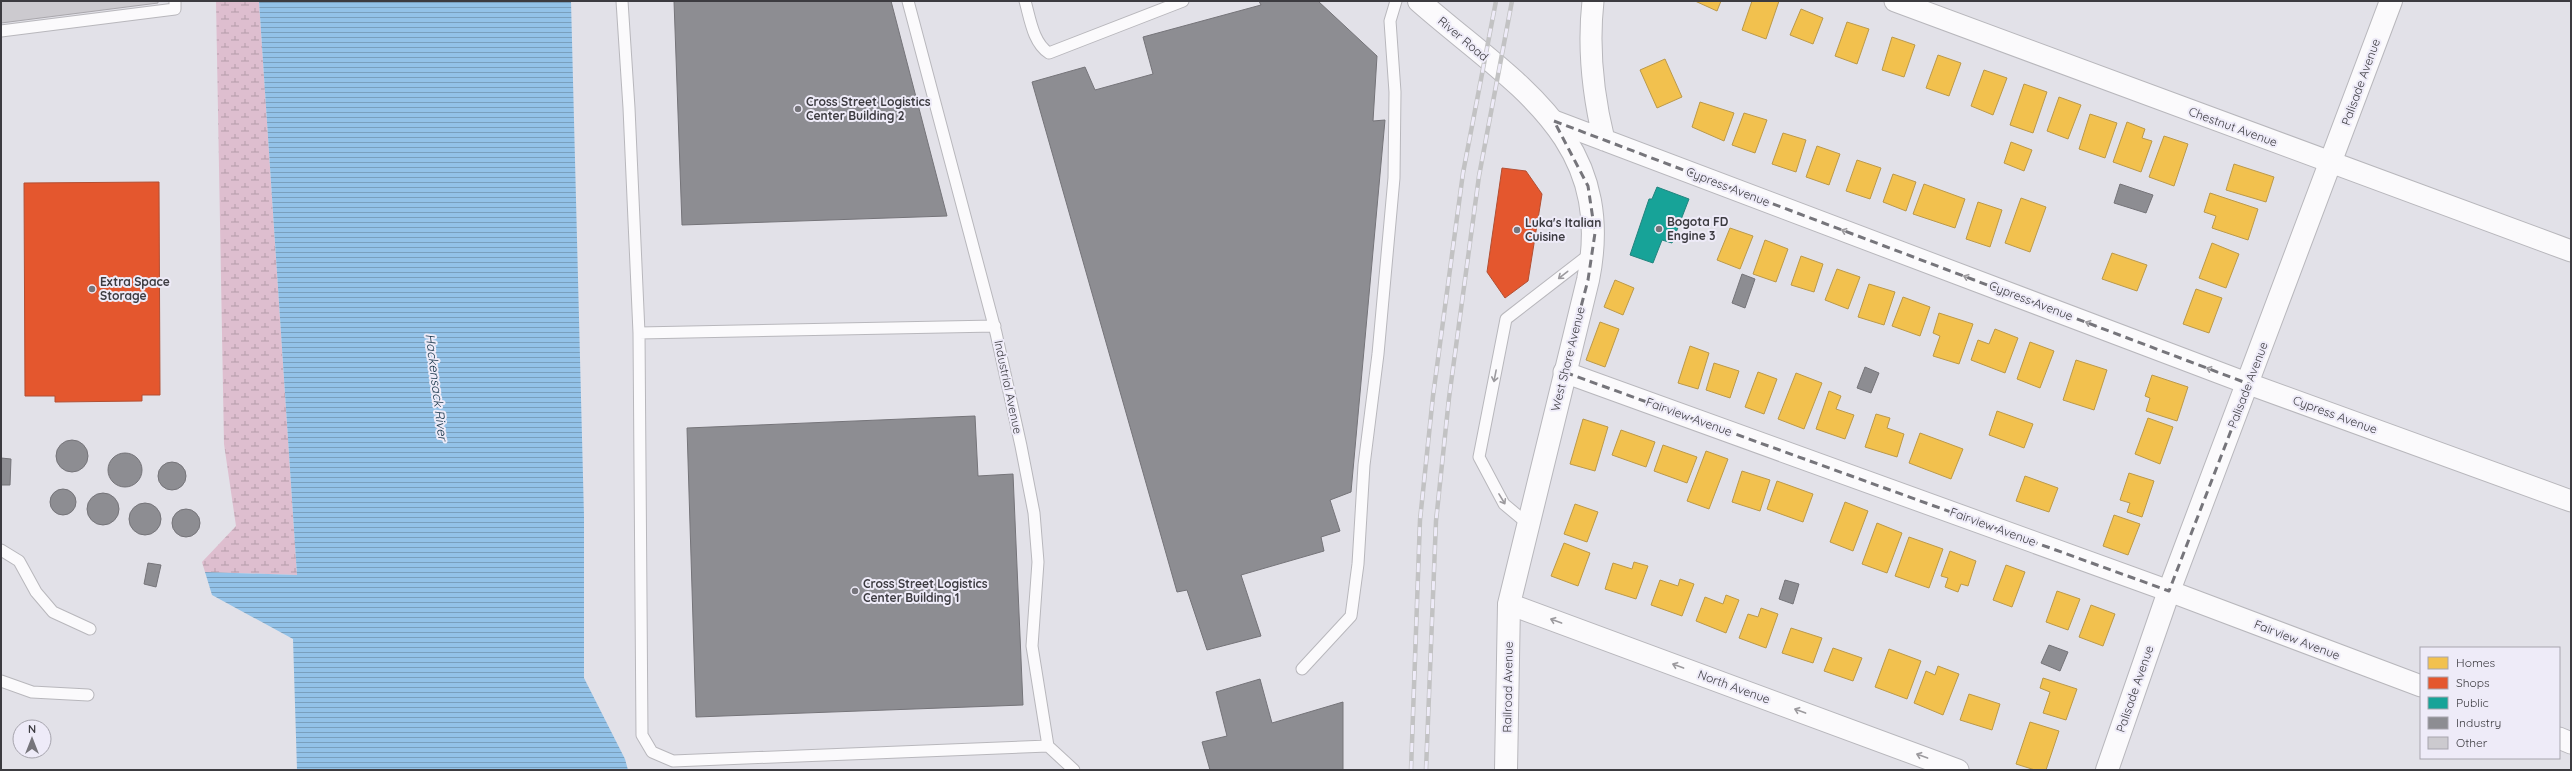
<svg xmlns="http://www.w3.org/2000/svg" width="2572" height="771" viewBox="0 0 2572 771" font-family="Quicksand,sans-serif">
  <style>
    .wetland { fill: url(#wetland-marsh) }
    .water { fill: url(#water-rules) }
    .homes { fill: #f2c14e; stroke: #bb994a }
    .shops { fill: #e4572e; stroke: #b24f33 }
    .public { fill: #17a398; stroke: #22847e }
    .industry { fill: #8d8d92; stroke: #757479 }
    .building { fill: #cccacf; stroke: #a9a7ac }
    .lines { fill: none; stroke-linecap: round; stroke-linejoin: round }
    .service-casing { stroke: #b8b7bc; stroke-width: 13 }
    .minor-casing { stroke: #b8b7bc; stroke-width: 23 }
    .tertiary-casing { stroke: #b8b7bc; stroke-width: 24 }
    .secondary-casing { stroke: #b8b7bc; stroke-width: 24 }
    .service { stroke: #fbfafc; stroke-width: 11 }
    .minor { stroke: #fbfafc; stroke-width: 21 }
    .tertiary { stroke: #fbfafc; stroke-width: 22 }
    .secondary { stroke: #fbfafc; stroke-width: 22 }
    .rail-casing { stroke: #c2c2c3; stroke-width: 4.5 }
    .rail { stroke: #eeebf8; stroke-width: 3; stroke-dasharray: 9; stroke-linecap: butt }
    .oneway { stroke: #9c9a9e }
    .marked { fill: none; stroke: #76757b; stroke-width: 3; stroke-dasharray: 8 5; stroke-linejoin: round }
    .poi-dot { fill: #76757b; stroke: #eeebf8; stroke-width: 1.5 }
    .labels { text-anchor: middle; stroke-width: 4; stroke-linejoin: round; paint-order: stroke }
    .street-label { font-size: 12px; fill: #3c3b40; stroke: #eeebf8 }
    .poi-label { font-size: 12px; font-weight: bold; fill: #3c3b40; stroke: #eeebf8; text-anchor: start }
    .water-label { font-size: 13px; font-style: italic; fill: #123045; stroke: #eeebf8 }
  </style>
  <defs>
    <pattern id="wetland-marsh" width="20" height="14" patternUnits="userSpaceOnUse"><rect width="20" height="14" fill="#debecf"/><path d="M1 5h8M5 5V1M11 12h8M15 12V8" fill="none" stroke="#b59ca9"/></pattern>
    <pattern id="water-rules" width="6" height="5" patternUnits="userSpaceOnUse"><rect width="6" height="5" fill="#93c2e8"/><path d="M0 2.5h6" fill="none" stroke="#799fbd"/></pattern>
  </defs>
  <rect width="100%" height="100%" fill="#e2e1e8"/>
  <path class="wetland" d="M216,1H259L297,575L205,572L202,562L236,526L224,444Z"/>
  <path class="water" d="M259,1H571L584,516V678L625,759L628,770H297L293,639L212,595L205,572L297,575Z"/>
  <path class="homes" d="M1695,1H1721L1717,11Z
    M1752,1H1779L1766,39L1742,30Z
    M1801,9L1823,18L1813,44L1790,35Z
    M1847,22L1869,29L1857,64L1835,56Z
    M1892,37L1915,45L1904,77L1882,70Z
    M1938,55L1961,63L1949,96L1926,88Z
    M1665,59L1682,97L1657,108L1640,70Z
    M1984,70L2007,78L1993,115L1971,106Z
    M2024,84L2047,92L2033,133L2010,125Z
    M2059,97L2081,105L2068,139L2047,131Z
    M1700,102L1734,113L1724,141L1692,127Z
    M1744,113L1767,120L1755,153L1732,145Z
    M2090,114L2117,123L2105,158L2079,149Z
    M2127,122L2145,129L2142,138L2152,141L2141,172L2113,162Z
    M1783,133L1806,140L1796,172L1772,164Z
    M2164,136L2188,144L2174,186L2149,177Z
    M2011,142L2032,150L2024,171L2004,163Z
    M1817,146L1840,154L1829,185L1806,177Z
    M1857,160L1881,168L1870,199L1846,191Z
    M2234,164L2274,177L2266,202L2226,190Z
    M1893,174L1916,182L1906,211L1883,202Z
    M1924,184L1965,199L1955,228L1913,214Z
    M2210,193L2258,209L2248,240L2212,228L2216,216L2204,212Z
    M2021,198L2046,207L2030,252L2005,243Z
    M1978,202L2002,210L1990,247L1966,239Z
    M1730,228L1753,236L1740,269L1717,260Z
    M1765,240L1788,249L1776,282L1753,274Z
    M2212,243L2239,254L2226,288L2199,278Z
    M2112,253L2147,265L2137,291L2102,279Z
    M1801,256L1823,264L1814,292L1791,285Z
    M1837,269L1860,277L1848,309L1825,300Z
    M1615,280L1634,288L1623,315L1604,307Z
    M1869,284L1895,292L1884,325L1858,317Z
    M2196,289L2222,298L2209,333L2183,324Z
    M1903,297L1930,307L1920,336L1892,326Z
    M1939,313L1973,324L1959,364L1933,356L1940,336L1933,333Z
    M1600,322L1619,329L1605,367L1586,360Z
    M1995,329L2018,338L2005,373L1971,360L1978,340L1989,344Z
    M2030,342L2054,351L2040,388L2017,379Z
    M1690,346L1709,353L1698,389L1678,383Z
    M2076,360L2107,370L2094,410L2063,400Z
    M1714,363L1739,371L1730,398L1706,390Z
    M1758,372L1777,379L1764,414L1745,407Z
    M1796,373L1822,383L1804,429L1778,419Z
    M2152,375L2188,387L2177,421L2146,411L2150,398L2145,396Z
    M1829,391L1841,396L1836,409L1854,415L1845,439L1816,429Z
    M1997,411L2033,424L2024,448L1989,435Z
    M1876,414L1890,418L1887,428L1904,434L1897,457L1865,447Z
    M2148,418L2173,427L2160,464L2135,454Z
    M1583,419L1608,427L1595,471L1570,464Z
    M1621,430L1655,442L1646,467L1612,455Z
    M1920,433L1963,449L1951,479L1909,463Z
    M1663,445L1697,457L1687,483L1654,471Z
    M1706,451L1728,459L1709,509L1687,501Z
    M1742,471L1770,480L1760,511L1732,502Z
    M2129,473L2154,481L2142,517L2127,512L2130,503L2120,500Z
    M2025,476L2058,488L2049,512L2016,501Z
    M1777,481L1813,494L1803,522L1767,509Z
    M1845,502L1868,511L1853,551L1830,542Z
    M1575,504L1598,512L1587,542L1564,534Z
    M2114,515L2140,524L2128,555L2103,546Z
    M1877,523L1902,533L1887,573L1862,564Z
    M1909,537L1943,549L1929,588L1895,576Z
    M1564,543L1590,553L1578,586L1551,576Z
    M1950,551L1976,561L1968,586L1961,584L1958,592L1945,587L1948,578L1941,576Z
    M1634,562L1648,566L1636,599L1605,589L1613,563L1632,569Z
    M2006,565L2025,572L2012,607L1993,600Z
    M1680,579L1694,584L1682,616L1651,605L1660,580L1678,586Z
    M2057,591L2080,599L2068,630L2046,622Z
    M1726,595L1739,600L1726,633L1696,621L1705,597L1723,604Z
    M2091,605L2115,614L2103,646L2079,637Z
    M1761,608L1778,614L1766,648L1739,638L1748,614L1758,617Z
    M1791,628L1822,638L1813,663L1782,653Z
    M1833,648L1862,658L1853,681L1824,671Z
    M1889,649L1921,661L1907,699L1875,687Z
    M1938,666L1959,674L1943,715L1914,703L1926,671L1935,675Z
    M2043,678L2077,689L2066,720L2043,713L2050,692L2040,688Z
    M1969,694L2000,704L1992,730L1960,720Z
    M2030,722L2059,731L2046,770H2035L2016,764Z"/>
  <path class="shops" d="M1502,168L1526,171L1542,194L1528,281L1505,298L1487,272Z
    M159,182L160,395H142V401L55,402V396H25L24,183Z"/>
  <path class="public" d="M1657,187L1689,199L1672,243L1662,240L1653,263L1630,255L1649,199H1652Z"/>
  <path class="industry" d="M674,1H891L947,216L682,225Z
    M1259,1H1318L1377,56L1373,121L1385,120L1351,492L1330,500L1340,531L1321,537L1324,551L1241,575L1261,636L1207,650L1187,590L1177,592L1032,82L1085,67L1095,90L1153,74L1143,37L1261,5Z
    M2120,184L2153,195L2146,213L2114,203Z
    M1742,274L1755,279L1745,308L1732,303Z
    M1865,367L1879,373L1871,393L1857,388Z
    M975,416L978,476L1013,474L1023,705L696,717L687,428Z
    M56 456a16 16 0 1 1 32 0a16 16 0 1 1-32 0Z
    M108 470a17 17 0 1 1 34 0a17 17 0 1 1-34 0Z
    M1,458L11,459L10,485H1Z
    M158 476a14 14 0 1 1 28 0a14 14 0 1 1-28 0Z
    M50 502a13 13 0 1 1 26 0a13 13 0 1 1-26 0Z
    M87 509a16 16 0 1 1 32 0a16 16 0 1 1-32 0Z
    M129 519a16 16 0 1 1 32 0a16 16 0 1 1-32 0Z
    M172 523a14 14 0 1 1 28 0a14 14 0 1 1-28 0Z
    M148,563L161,565L156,587L144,584Z
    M1785,580L1799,584L1793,604L1779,599Z
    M2049,645L2068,652L2060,671L2041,663Z
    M1260,679L1272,723L1343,702V770H1210L1202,742L1227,736L1216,692Z"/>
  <path class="building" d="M1,1H158V3L1,23Z"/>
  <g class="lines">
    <defs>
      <path id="service" d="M622,1L629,108L639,333
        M908,1L996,333L1021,446L1034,513L1038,562L1032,646L1048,746L1074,770
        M1025,1C1030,18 1033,43 1049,53L1183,1
        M1,31L175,9V1
        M995,326L639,333L642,735L652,752L673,761L1048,746
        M1528,524L1504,504L1479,457L1506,319L1590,254
        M1,550L19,561L36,592L53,612L90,629
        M1302,669L1351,616L1358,564L1364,465L1378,354L1394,178L1395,92L1390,21L1396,1
        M1,681L32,692L88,695"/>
      <path id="minor" d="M1593,1C1588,46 1593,95 1604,140
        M1895,1L2571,251
        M1554,121L2249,384L2571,501
        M1564,372L2169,591L2421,686
        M1509,604L1958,770
        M2559,738L2571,743"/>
      <path id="tertiary" d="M2107,770L2169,591L2391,1"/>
      <path id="secondary" d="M1419,1C1512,83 1617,136 1588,280L1509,604L1506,770"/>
    </defs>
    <use href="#service" class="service-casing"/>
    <use href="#minor" class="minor-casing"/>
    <use href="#tertiary" class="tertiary-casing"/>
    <use href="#secondary" class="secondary-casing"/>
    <use href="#service" class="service"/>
    <use href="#minor" class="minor"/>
    <use href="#tertiary" class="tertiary"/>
    <use href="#secondary" class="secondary"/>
    <defs>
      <path id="rail" d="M1411,770L1420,520L1433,396L1463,173L1496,1
        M1426,770L1436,521L1449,398L1479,176L1512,1"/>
    </defs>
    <use href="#rail" class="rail-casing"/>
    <use href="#rail" class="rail"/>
  </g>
  <defs><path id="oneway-shaft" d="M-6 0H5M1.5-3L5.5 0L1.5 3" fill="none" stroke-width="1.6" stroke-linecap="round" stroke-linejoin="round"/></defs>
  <g class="oneway">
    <use href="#oneway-shaft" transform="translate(1847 232) rotate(-159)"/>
    <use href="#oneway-shaft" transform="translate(1563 275) rotate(142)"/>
    <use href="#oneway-shaft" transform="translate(1969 278) rotate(-159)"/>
    <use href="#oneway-shaft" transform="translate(2091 324) rotate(-159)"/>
    <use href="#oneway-shaft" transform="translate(2212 370) rotate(-159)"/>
    <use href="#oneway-shaft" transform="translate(1495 376) rotate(101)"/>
    <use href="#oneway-shaft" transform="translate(1502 499) rotate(59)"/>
    <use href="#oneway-shaft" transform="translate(1556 621) rotate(-160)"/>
    <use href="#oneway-shaft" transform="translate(1678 666) rotate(-160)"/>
    <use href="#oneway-shaft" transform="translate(1800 711) rotate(-160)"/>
    <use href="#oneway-shaft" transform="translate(1922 756) rotate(-160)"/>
  </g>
  <path class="marked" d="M1554,121L2249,384L2169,591L1564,372L1588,280L1595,233L1588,186Z"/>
  <g class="poi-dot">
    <circle cx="798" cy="109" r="4"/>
    <circle cx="1659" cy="229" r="4"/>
    <circle cx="1517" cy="230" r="4"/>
    <circle cx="92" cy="289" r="4"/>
    <circle cx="855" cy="591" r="4"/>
  </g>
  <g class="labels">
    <g class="street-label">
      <text transform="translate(1463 39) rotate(40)" y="4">River Road</text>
      <text transform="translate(2361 82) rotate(-70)" y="4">Palisade Avenue</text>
      <text transform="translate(2233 127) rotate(20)" y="4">Chestnut Avenue</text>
      <text transform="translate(1728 187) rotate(21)" y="4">Cypress Avenue</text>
      <text transform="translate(2031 301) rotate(21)" y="4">Cypress Avenue</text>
      <text transform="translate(1568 359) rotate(-76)" y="4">West Shore Avenue</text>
      <text transform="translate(2248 385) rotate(-69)" y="4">Palisade Avenue</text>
      <text transform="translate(1008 387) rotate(78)" y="4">Industrial Avenue</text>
      <text transform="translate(2335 415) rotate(20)" y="4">Cypress Avenue</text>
      <text transform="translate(1689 417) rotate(20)" y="4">Fairview Avenue</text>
      <text transform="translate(1993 527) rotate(20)" y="4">Fairview Avenue</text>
      <text transform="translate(2297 640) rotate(21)" y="4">Fairview Avenue</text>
      <text transform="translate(1508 687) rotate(-89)" y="4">Railroad Avenue</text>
      <text transform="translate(1734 687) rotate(20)" y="4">North Avenue</text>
      <text transform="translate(2135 689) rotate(-71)" y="4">Palisade Avenue</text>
    </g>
    <g class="poi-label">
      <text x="806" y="106">Cross Street Logistics<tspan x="806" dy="14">Center Building 2</tspan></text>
      <text x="1667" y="226">Bogota FD<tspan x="1667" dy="14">Engine 3</tspan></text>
      <text x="1525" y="227">Luka's Italian<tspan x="1525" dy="14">Cuisine</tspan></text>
      <text x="100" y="286">Extra Space<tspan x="100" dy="14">Storage</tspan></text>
      <text x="863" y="588">Cross Street Logistics<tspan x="863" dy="14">Center Building 1</tspan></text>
    </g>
    <g class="water-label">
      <text transform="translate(437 387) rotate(83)" y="5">Hackensack River</text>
    </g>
  </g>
  <rect width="2572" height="771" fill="none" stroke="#3c3b40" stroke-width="4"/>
  <rect x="2420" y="647" width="140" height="112" fill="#eeebf8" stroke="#a7a5ae"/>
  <rect x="2428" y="657" width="20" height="12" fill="#f2c14e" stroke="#a7a5ae"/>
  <text x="2456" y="667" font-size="12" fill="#3c3b40">Homes</text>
  <rect x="2428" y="677" width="20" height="12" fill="#e4572e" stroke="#a7a5ae"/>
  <text x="2456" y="687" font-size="12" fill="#3c3b40">Shops</text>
  <rect x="2428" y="697" width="20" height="12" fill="#17a398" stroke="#a7a5ae"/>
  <text x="2456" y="707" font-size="12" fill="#3c3b40">Public</text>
  <rect x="2428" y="717" width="20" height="12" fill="#8d8d92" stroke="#a7a5ae"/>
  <text x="2456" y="727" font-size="12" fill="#3c3b40">Industry</text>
  <rect x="2428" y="737" width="20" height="12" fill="#cccacf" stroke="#a7a5ae"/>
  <text x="2456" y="747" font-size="12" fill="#3c3b40">Other</text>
  <g transform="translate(32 739)"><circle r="19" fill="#eeebf8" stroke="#a7a5ae"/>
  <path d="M0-3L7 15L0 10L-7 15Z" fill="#76757b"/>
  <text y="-6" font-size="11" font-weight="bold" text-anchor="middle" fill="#3c3b40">N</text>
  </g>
</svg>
